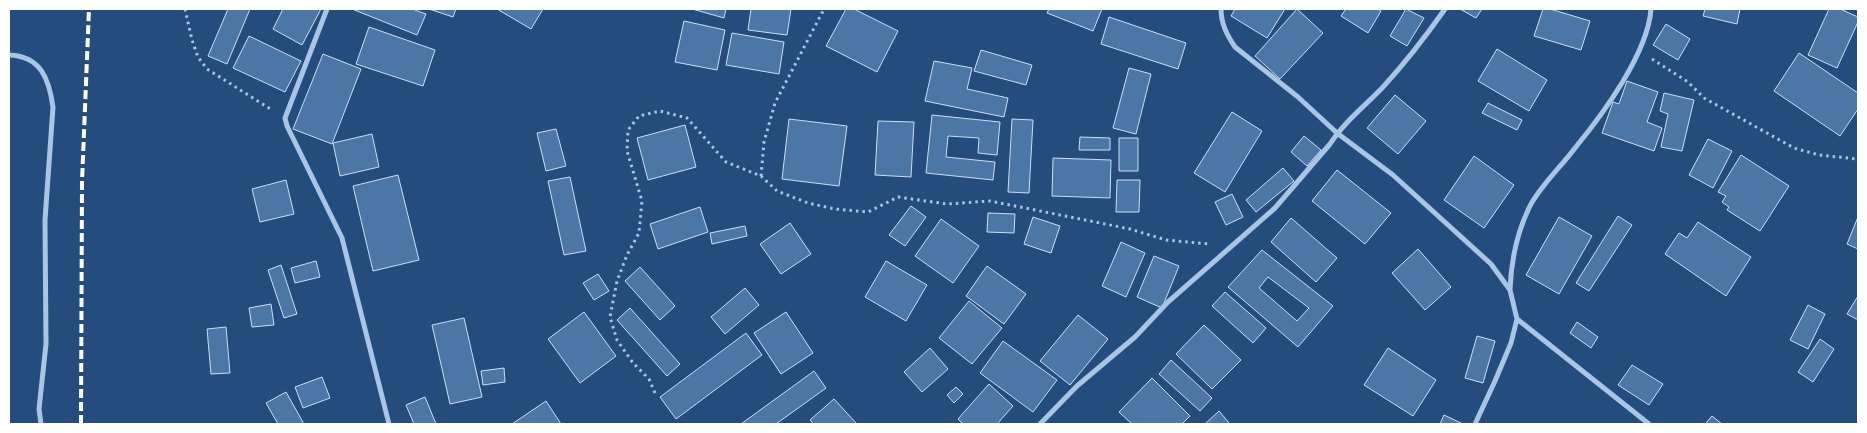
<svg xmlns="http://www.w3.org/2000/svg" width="1867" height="433" viewBox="0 0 1867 433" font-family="'Open Sans',sans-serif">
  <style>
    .building { fill: #4c76a6; stroke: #ccdff4; fill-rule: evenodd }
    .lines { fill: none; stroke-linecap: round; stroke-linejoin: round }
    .path { stroke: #a9c5e5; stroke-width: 3; stroke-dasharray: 2.5 4; stroke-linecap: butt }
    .street { stroke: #a9c5e5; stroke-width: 5 }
    .rail { stroke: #fff; stroke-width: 4; stroke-dasharray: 9 4; stroke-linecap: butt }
  </style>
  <rect width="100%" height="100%" fill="#244c7d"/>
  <path class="building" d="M228,9H250L227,64L208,56Z
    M283,9H321L302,45L273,29Z
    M352,9H412L426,14L417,35Z
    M429,9H456L453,17Z
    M497,9H543L531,29Z
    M692,9H726L724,18Z
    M751,9H791L787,35L748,30Z
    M846,9H854L898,31L877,72L826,46Z
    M1049,9H1102L1093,31L1047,13Z
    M1235,9H1285L1267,38L1231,16Z
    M1297,9L1323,33L1280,79L1255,56Z
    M1346,9H1377L1381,11L1368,33L1341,16Z
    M1406,9L1424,18L1407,46L1390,36Z
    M1460,9H1482L1476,18Z
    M1543,9H1550L1590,21L1581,50L1534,36Z
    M1705,9H1740L1737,24L1703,16Z
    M1829,9H1840L1858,17V22L1837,68L1808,55Z
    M1109,17L1186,43L1178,69L1101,44Z
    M684,21L725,30L717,70L675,62Z
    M1666,24L1690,39L1678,60L1653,45Z
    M369,27L435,50L423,86L356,64Z
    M732,33L784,42L779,74L726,65Z
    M249,36L301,61L285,92L233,68Z
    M1497,49L1547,80L1529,111L1478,81Z
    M981,50L1032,65L1026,85L974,71Z
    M1799,53L1858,93V109L1840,136L1774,91Z
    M323,54L361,69L332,144L293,129Z
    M934,61L972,68L967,89L1008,98L1004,117L925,101Z
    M1129,68L1151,74L1136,134L1113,128Z
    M1627,81L1658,92L1647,122L1662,128L1654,151L1602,133L1613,102L1619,104Z
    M1664,93L1694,100L1682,151L1661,147L1668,114L1660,111Z
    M1395,95L1426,121L1398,154L1367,128Z
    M1488,103L1522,120L1517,130L1482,113Z
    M1232,112L1262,131L1225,192L1194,173Z
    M932,115L1000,122L997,155L978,153L979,138L948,136L946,157L995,162L993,180L926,173Z
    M789,119L847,126L839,186L782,179Z
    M1012,119L1033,120L1029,193L1008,192Z
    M878,121L914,122L911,177L875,175Z
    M685,125L696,167L648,180L637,138Z
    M556,129L566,166L546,171L537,133Z
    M372,134L379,167L340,176L333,143Z
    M1304,136L1321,150L1307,166L1291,152Z
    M1080,137L1110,138V150H1079Z
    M1119,138H1138V171H1119Z
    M1708,139L1732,151L1713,188L1689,175Z
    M1741,155L1789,186L1760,231L1727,210L1729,207L1722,202L1726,196L1718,192Z
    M1474,156L1514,185L1484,228L1444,200Z
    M1053,158L1111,160L1110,198L1052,196Z
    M1283,168L1294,181L1256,212L1246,200Z
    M1337,170L1391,213L1365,244L1312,201Z
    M398,175L419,260L373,271L353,186Z
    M570,177L586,251L564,255L548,181Z
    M286,180L294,214L260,222L252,189Z
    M1117,180H1140L1139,212H1116Z
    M1232,194L1243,217L1226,225L1215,202Z
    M911,206L926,217L905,246L889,235Z
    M700,207L708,232L658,249L650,224Z
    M988,213L1015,214L1014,233L987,232Z
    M1618,216L1632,225L1589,291L1576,283Z
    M1033,217L1060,226L1051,253L1024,244Z
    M1559,217L1592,236L1559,294L1526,275Z
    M1858,217V249L1847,244Z
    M1291,218L1337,258L1316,282L1271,242Z
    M941,219L979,246L953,283L915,256Z
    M1698,222L1751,257L1726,296L1665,254L1679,233L1687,238Z
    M790,223L811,254L781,274L760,244Z
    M745,226L747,236L712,244L710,233Z
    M1121,242L1145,253L1126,297L1102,286Z
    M1418,249L1451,287L1425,310L1392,273Z
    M1262,250L1333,306L1298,347L1228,287ZM1268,277L1309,308L1297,321L1259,288Z
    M1154,256L1179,266L1162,308L1137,297Z
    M316,261L320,277L295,283L291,268Z
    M886,261L927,285L906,321L865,297Z
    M281,265L297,314L284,318L268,270Z
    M987,266L1026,294L1004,324L966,296Z
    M640,267L675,306L660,320L625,281Z
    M598,274L609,291L594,300L583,283Z
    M745,288L759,305L725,334L711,317Z
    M1225,292L1266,328L1253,343L1212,306Z
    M1858,296V320L1847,314Z
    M969,301L1002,328L972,364L939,338Z
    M271,304L274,325L252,327L249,308Z
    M1808,305L1825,314L1808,349L1790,340Z
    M630,308L680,364L667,376L617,320Z
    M584,312L616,356L580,383L548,339Z
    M786,312L813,353L781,374L754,333Z
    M1078,315L1108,339L1070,385L1040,361Z
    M464,318L482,397L450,404L432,325Z
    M1577,322L1598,337L1591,348L1570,333Z
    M1204,325L1241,360L1212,389L1176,354Z
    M226,327L230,373L211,374L207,329Z
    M746,333L762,355L676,419L660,397Z
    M1477,336L1495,341L1483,383L1465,378Z
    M1820,339L1834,349L1813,382L1798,372Z
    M1003,341L1057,380L1033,412L980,373Z
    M930,348L948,369L922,392L904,372Z
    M1388,348L1436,380L1413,416L1364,385Z
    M1171,360L1212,398L1200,411L1159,374Z
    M1632,365L1663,384L1649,405L1618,385Z
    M504,368L505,382L483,385L481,371Z
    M814,371L826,388L776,424H741Z
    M322,377L330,398L303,408L295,387Z
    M1152,378L1190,416L1182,424H1132L1119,412Z
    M989,384L1013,406L997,424H963L958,419Z
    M956,387L963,394L954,403L947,395Z
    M286,392L304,424H278L266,403Z
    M425,397L436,424H414L406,405Z
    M834,399L857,424H814L810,420Z
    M546,401L561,424H512Z
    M1219,411L1230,424H1205Z
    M1444,415L1463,424H1440Z
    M1712,416L1722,424H1705Z"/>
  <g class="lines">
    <path class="path" d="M185,9L192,40L198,57L207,69L272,110
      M1652,59L1688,82L1704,98L1794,148L1819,155L1858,159
      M761,176L764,142L775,103L824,9
      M655,393L649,379L633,363L617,340L610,317L617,281L627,255L639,233L642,201L627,151L628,130L639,116L660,111L687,118L726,162L761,176L777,191L808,203L835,209L868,212L898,197L947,204L990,201L1130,229L1166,240L1209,244"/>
    <path class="street" d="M327,9L285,118L287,126L342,238L389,424
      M1221,9C1221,24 1227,35 1235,47L1298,97L1337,133L1393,175L1491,264L1510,290L1517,319L1511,343L1495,381L1475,424
      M9,55C41,56 49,79 53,107L45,220L46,344L39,409L41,424
      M1510,290C1511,262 1517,233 1529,208C1539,187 1561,167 1575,148C1603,114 1648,53 1651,9
      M1517,319L1649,424
      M1040,424L1077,386L1135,337L1168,302L1275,208L1330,144C1344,122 1365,106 1383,87C1405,63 1426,36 1445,9"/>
    <path class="rail" d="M81,424L82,182L89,9"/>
  </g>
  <rect width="1867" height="433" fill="none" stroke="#ffffff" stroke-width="20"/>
</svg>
